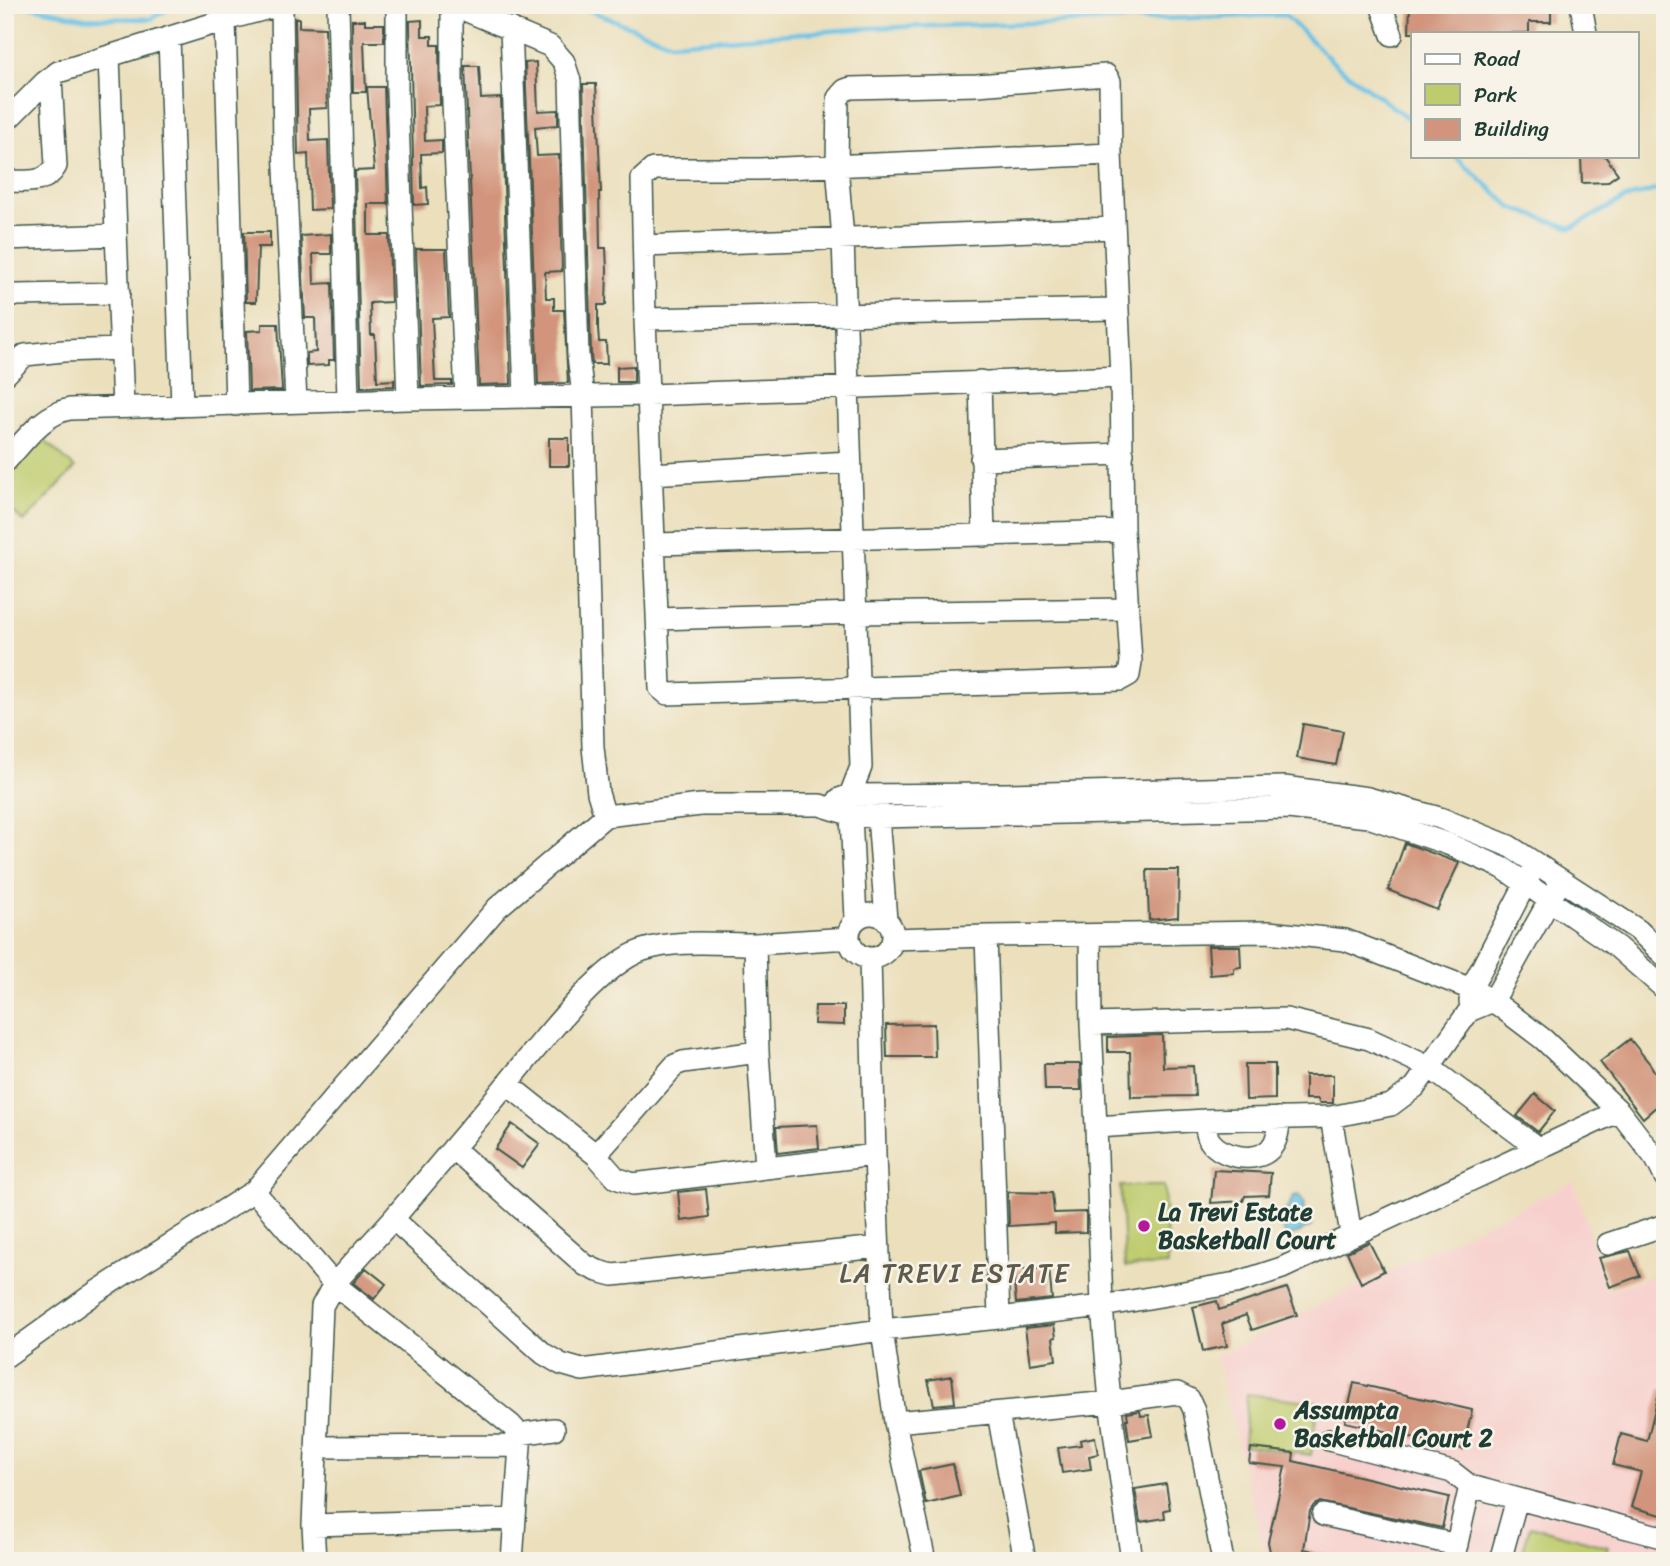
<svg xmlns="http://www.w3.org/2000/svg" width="1670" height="1566" viewBox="0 0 1670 1566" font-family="Sriracha,sans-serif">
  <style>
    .built { fill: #f7d0cd }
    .green { fill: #bfcc6e; stroke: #6f8451; stroke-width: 2 }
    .water { fill: #68c2e6; stroke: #44808d; stroke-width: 2 }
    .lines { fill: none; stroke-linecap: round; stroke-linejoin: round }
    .stream { stroke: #68c2e6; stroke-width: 4.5 }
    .building { fill: #d2947c }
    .minor-casing { stroke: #3e5548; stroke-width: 24 }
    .minor { stroke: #fff; stroke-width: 21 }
    .poi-dot { fill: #b5179e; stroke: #f7f3e8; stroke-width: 2.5 }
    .labels { text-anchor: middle; stroke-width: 5; stroke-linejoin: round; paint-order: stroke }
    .poi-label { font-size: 24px; font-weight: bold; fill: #1f3d34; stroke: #f7f3e8; text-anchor: start }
    .neighbourhood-label { font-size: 26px; letter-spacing: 2px; fill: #5e5b4d; stroke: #f7f3e8 }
  </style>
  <rect width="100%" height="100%" fill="#f7f3e8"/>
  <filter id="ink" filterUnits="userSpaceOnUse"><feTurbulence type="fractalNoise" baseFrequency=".0143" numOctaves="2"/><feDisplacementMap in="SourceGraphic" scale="14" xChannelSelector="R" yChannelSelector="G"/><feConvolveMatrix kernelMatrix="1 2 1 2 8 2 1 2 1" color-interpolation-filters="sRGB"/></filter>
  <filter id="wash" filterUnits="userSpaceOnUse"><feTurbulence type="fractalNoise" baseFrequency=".00686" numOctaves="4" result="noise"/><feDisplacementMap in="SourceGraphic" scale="28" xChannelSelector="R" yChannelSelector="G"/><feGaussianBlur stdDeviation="1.57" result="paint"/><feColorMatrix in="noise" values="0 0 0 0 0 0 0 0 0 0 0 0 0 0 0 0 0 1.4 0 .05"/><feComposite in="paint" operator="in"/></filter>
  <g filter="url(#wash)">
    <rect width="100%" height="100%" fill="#ebdfbc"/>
    <path class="built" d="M1574,1181L1606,1291L1665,1272V1561H1267L1216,1356Z"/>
    <path class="green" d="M43,439L75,468L24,522L5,504V478Z
      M1120,1186H1164L1168,1265L1125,1267Z
      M1247,1394L1318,1402L1311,1455L1244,1445Z
      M1530,1526L1608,1547L1604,1561H1520Z"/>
    <path class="water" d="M1298,1195L1304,1202L1303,1208L1312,1226L1288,1238L1276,1217L1287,1209L1294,1196Z"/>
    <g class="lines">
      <path class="stream" d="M24,5L84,18L151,19L174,5
        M576,5L671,43L870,28L1285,15L1336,65L1413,122
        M1455,156L1512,208L1571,228L1624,199L1665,187"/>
    </g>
    <g id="blocks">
      <path class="building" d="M1410,5H1551V22H1529V33H1409Z
        M295,18H299V27L325,28L327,108L309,109L310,141L328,140L330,209L310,210L308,154L298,155Z
        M352,20H365V24H384V42H364L366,92H353Z
        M422,20V36H432V45H439L440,105L424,106L425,141L442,140V153L421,154L422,188L427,187L428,204L414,205L410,21Z
        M536,62L538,111L558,110V125L535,127L537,156L559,155L562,271L545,272L546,298H554V310H564L568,383L538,384L525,63Z
        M465,66H479L481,99L501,98L511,384L479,385Z
        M583,84H596L601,192H599L600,248H606L607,270L606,305H598V329L599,342H606L607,364H592L591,355Z
        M367,87H384L388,204H368V235H389L391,302L370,303L371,335H375L377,381L394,380V386L361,387L355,171L374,170Z
        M1581,156H1605L1618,174L1607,182L1582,183Z
        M244,232H270V247H258L256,302H246Z
        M331,234V254H313L314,284L332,283L334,360H329V365L307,366V353L316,352L315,318H305L301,236Z
        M416,249H446L449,317L432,318L435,381H452V385L421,386Z
        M262,324H278L282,390L249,391L247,331L262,330Z
        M634,366V382H617V367Z
        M549,438H569V466H549Z
        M1303,724L1343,731L1336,765L1297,758Z
        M1405,843L1459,863L1437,910L1388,890Z
        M1147,870H1179L1178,917L1149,920Z
        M1208,946H1240L1241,967L1234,968V973L1210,975Z
        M815,1006H844V1025L814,1024Z
        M934,1024L935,1057H887L886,1025Z
        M1162,1035L1163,1067L1193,1066L1195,1096L1131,1097L1130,1052H1108V1037Z
        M1630,1039L1650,1064L1665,1089V1099L1643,1118L1600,1062Z
        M1044,1064H1080L1081,1090H1045Z
        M1245,1064H1275V1099L1246,1100Z
        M1305,1075H1333V1103H1319L1318,1099H1305Z
        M1535,1094L1555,1111L1538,1132L1517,1116Z
        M512,1124L540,1144L522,1168L495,1149Z
        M817,1125L819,1148L778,1153L776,1127Z
        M1214,1170L1271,1173L1269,1195L1245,1196L1243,1201L1211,1203Z
        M706,1189L709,1217L681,1221L678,1192Z
        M1008,1192L1052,1193L1054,1213L1086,1212V1232L1055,1233V1223L1009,1226Z
        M1369,1242L1384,1271L1361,1283L1347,1252Z
        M1630,1251L1640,1276L1610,1287L1599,1258Z
        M366,1268L386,1284L374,1299L353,1283Z
        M1049,1268L1052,1299L1016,1303L1013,1270Z
        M1287,1288L1297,1315L1252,1330L1246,1315L1222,1324L1227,1346L1203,1351L1193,1307L1217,1301L1219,1310Z
        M1054,1325L1056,1337L1053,1338L1056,1360L1030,1364L1025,1328Z
        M952,1376L955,1403L934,1405L928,1380Z
        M1354,1383L1472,1410L1463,1449L1345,1422Z
        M1660,1389L1665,1390V1516L1631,1507L1641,1472L1613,1465L1621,1434L1647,1441Z
        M1140,1411L1141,1416L1149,1415L1153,1436L1129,1440L1126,1419H1128L1127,1413Z
        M1095,1437L1098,1454L1089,1456L1091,1469L1062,1473L1058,1448L1081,1445L1080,1440Z
        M1251,1448L1294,1453L1293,1461L1449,1497L1442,1528L1320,1502L1314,1505L1310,1511L1304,1549L1335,1556L1334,1561H1272L1268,1542L1285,1467L1249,1463Z
        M953,1464L960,1496L926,1504L919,1471Z
        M1166,1484L1170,1509L1164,1510L1165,1518L1140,1522L1135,1489Z"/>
    </g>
  </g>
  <g filter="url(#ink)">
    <use href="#blocks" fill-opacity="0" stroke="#3e5548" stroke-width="2"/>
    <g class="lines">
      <defs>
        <path id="minor" d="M282,5L284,147L296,402
          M338,5L348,401
          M397,5V91L408,399
          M452,5V79L466,398
          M453,5L550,46L564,62L570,81L578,356L583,395L593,747L598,793L605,816
          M1381,5L1392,35
          M1581,5L1586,33
          M225,20L236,405
          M511,28L525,396
          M169,38L182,406
          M109,57L123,407
          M5,122L45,82L58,72L225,20L280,5
          M1111,154L1121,377L1123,531L1131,662L1129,675L1120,680L667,694L660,688L645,319L642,179L653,169H760Z
          M5,181C24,181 46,185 56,166L51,78
          M5,239L116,235
          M644,246L1113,228
          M5,298L17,295L119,293
          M645,319L1116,309
          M5,375L25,355L63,351L119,349
          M980,381L984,536
          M981,459L1123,454
          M5,462C24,442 42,414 70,409L408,399L649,395L1121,377
          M651,474L849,462
          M656,544L1123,531
          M658,619L857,613L1126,609
          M839,799L850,795L1006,794L1284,787L1368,798L1440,818L1509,846L1638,930L1665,956
          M877,803L886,920
          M849 936a22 22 0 1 1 44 0a22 22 0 1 1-44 0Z
          M856,919L850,795L861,767L843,239L837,165L838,98L845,90L851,88L977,85L1106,75L1110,81L1111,154
          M1090,935L1091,1024L1096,1127
          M986,936L1268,932L1345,940L1471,989L1493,1001L1543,1039L1619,1111L1656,1159L1665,1177
          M893,939L986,936L999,1318L1102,1306L1096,1127L1205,1120L1331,1117L1391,1105L1415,1087L1469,1011L1493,1001L1561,880
          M755,944L849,938
          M870,958L875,1155
          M1470,1002L1471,989L1532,871
          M1091,1024L1286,1019L1369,1039L1429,1067L1539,1149
          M507,1084L596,1155L616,1178L633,1184L875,1155L882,1330L895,1422L925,1561
          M1331,1117L1351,1234
          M1205,1120C1206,1127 1206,1136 1210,1141C1221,1157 1256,1164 1270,1149C1278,1141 1279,1128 1279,1118
          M453,1148L585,1265L598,1271L613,1275L878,1247
          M596,1155L675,1065L683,1062L758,1052
          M766,1167L758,1052L755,944C719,944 677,939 643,950C599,965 538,1047 507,1084C470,1129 431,1174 393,1219L544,1354L561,1364L582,1370L882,1330L999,1318
          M254,1191L334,1284L511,1425L519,1434L520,1446L512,1561
          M1608,1244L1665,1225
          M5,1357L96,1292L254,1191L497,908L605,816L701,805H820L852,815L878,817L1288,808L1368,817L1448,844L1503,868L1617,947L1665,989
          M998,1413L1025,1561
          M895,1422L1110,1402L1177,1393L1189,1399L1194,1410L1223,1561
          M519,1434L554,1429
          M1329,1440L1452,1472L1470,1486L1665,1538
          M316,1447L520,1446
          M1323,1515L1457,1545
          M313,1525L514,1519
          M315,1561L313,1525L322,1306L334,1284L393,1219
          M1132,1561L1110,1402L1102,1306L1236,1283L1282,1268L1619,1111
          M1453,1561L1470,1486
          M1500,1561L1517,1499"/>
      </defs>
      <use href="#minor" class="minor-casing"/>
      <use href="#minor" class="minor"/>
    </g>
  </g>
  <g class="poi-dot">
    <circle cx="1144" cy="1226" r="7"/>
    <circle cx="1280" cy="1424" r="7"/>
  </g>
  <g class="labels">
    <g class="poi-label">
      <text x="1158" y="1220">La Trevi Estate<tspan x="1158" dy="28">Basketball Court</tspan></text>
      <text x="1294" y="1418">Assumpta<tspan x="1294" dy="28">Basketball Court 2</tspan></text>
    </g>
    <g class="neighbourhood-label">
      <text x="955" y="1282">LA TREVI ESTATE</text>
    </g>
  </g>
  <rect width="1670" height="1566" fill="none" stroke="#f7f3e8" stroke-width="28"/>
  <rect x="1411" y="32" width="228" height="126" fill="#f7f3e8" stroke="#a1aaa0" stroke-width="2"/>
  <rect x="1425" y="54" width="35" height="10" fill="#ffffff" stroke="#a1aaa0" stroke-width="2"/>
  <text x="1474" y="66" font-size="21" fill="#1f3d34">Road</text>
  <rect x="1425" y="84" width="35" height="21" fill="#bfcc6e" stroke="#a1aaa0" stroke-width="2"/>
  <text x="1474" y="102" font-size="21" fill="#1f3d34">Park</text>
  <rect x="1425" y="119" width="35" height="21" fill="#d2947c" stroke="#a1aaa0" stroke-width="2"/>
  <text x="1474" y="136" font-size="21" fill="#1f3d34">Building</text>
</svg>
